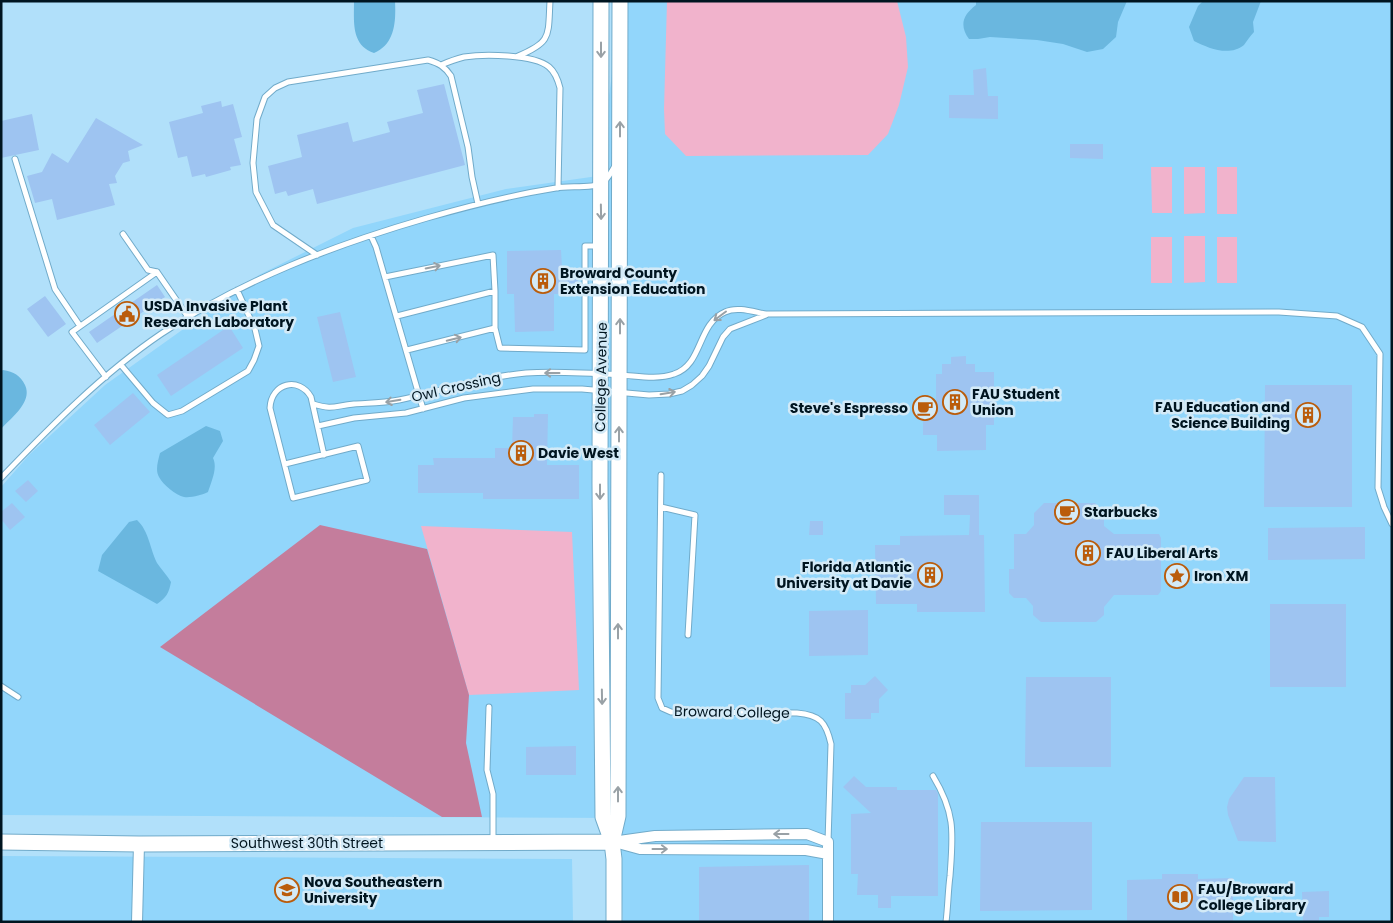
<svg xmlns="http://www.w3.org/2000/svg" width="1393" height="923" viewBox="0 0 1393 923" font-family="Poppins,sans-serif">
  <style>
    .built { fill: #92d6fb }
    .green { fill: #f1b3cc }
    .forest { fill: #c47d9c }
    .water { fill: #6ab7df }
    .building { fill: #9ec4f1 }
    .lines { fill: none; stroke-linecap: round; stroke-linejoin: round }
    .lane-casing { stroke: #71abca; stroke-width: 7 }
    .street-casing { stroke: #71abca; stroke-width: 12 }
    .secondary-casing { stroke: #71abca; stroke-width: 17 }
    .lane { stroke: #fff; stroke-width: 5 }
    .street { stroke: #fff; stroke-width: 10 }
    .secondary { stroke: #fff; stroke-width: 15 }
    .oneway { stroke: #99a1a6 }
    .labels { text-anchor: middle; stroke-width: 5; stroke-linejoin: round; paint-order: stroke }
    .poi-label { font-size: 14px; font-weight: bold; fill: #001520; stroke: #d3eaf7; text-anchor: start }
    .street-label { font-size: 14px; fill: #001520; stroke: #d3eaf7 }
  </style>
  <rect width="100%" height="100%" fill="#b1e0fa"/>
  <path class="built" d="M622,1H1392V922H623L619,818L1,815V487L29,455L105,385L259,275L353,228L506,189L598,176Z
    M1,856L572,859L573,922H1Z"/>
  <path class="green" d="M667,1H897L906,37L908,67L899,105L888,134L868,155L686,156L665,134L664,109Z
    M1151,167H1172V213H1152Z
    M1184,167H1205V213L1184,214Z
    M1217,167H1237V214H1217Z
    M1184,236H1205V282L1184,283Z
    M1151,237H1172V283H1151Z
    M1217,237H1237V283H1217Z
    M421,526L572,532L579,690L469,695Z"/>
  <path class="forest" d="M320,525L427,549L469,695L466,743L482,817H442L160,647Z"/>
  <path class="water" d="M354,1H395C396,22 395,44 374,53C351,45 354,22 354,1Z
    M976,1H1127L1118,22L1116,37L1103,49L1087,52L1063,44L1037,40L990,37L978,39H969C959,25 963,15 976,5Z
    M1203,1H1261L1253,22L1254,32C1250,36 1247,41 1244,45C1229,57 1208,48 1194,41L1189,27L1198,6Z
    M3,370C14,372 20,375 25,385C33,402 11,418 1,429V371Z
    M206,426L220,431L223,441L213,458C218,468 211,482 208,492C202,495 191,498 184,497C176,495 163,485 159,477C155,470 158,461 160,453Z
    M137,520C149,531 150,549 157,563C161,569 167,575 171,582C169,593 166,598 157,604L98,571L102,555L129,522Z"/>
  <path class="building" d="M986,68L988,96H998V119L949,118V95H974L973,70Z
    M444,84L465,165L317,204L313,189L288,196L286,191L275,194L268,166L302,157L297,135L348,122L353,142L390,132L387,122L423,113L417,90Z
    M221,101L222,107L233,104L242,137L234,139L241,165L230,167L231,170L206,177L205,174L192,177L187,156L178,158L169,122L203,113L201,106Z
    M32,114L39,150L1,158V121Z
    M96,118L143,145L128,151L130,161L123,163L115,176L117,183L109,184L115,205L57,220L52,199L35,203L27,176L42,172L52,153L68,163Z
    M1070,144H1103V159L1070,158Z
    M561,250L562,268H578V294H554V331L515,332L514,294H507V251Z
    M157,285L165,297L97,343L89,332Z
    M45,296L66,324L48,337L27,309Z
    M340,312L356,377L333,382L317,317Z
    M229,326L243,348L171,396L157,375Z
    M966,356V364H975V372H994V425H986V450L937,451V435H923V419H916V401L936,400V374H942V364H951V357Z
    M1265,385H1352V507H1264Z
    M133,393L150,412L110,445L94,425Z
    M534,414H548L547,465H579V499H483V493H418V465H434L433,458H495V448H512L513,417H534Z
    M28,480L38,491L26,502L15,491Z
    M944,495H979V535H984L985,612H917V604H876L875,545H900V536L969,535L970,515H944Z
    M12,503L25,517L10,530L1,519V512Z
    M1044,503H1095L1104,513V526L1114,534H1159L1161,538V591L1158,595H1114L1104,607V615L1096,622H1041L1033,615V606L1026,598H1014L1009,593V569H1014V534H1026L1034,525V513Z
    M810,521H823V535H809Z
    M1365,527V559L1268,560V528Z
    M1270,604H1346V687H1270Z
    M868,610V655L809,656V611Z
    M875,676L888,690L879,699V713H871V719H845V693H851V685H865Z
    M1026,677H1111V767H1025Z
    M576,746V775H526V747Z
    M854,776L866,787H897V790H936L938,794V896H891V908H878V895H857L858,874H851V814L871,813L843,787Z
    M1244,777H1275L1276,842L1238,841L1228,815L1227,807L1229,799Z
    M981,822H1092V910L980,911Z
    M809,865V922H699V867Z
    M1162,874H1198V879L1233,878V922H1127V880L1162,879Z
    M1329,891V917H1319V922H1303L1302,892Z"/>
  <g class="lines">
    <defs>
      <path id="lane" d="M518,56C552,42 548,36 550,1
        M441,65C448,62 456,59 464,57C483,54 534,54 549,67C555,72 558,80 560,88L558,188
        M15,159L55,289L80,326
        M123,234L148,270L157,272
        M371,236L376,247L423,409
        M317,255L273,225L256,192L253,163L257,119L265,97L275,88L288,82L428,60C439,63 445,67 451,76L468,147L472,177L478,204
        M385,277L493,255L495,291
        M397,316L495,291V328L407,350
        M495,328L500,348L585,350V246H598
        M121,365L153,403L168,415L182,411L248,371L254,360L259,346L255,329L237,290
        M106,377L72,332L157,272L188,317
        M313,404C333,410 334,406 354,404C369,403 384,403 399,400C441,391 482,377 526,373C557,371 589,373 621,375C638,376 657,380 674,374C703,365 697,324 725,312C737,306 754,312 766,314L1279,312L1337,316L1362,327L1380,354L1378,488L1384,507L1392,524
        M318,426L354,418L406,413L464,398L533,389H582L649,395L669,394L682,391L692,385L702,376L709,366L723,337L730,329L766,315
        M285,464L358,446L367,480L293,498L270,408C271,383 299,376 311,397L324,455
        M661,475L658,698L662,708L671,712L797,713C820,715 826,722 831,744L828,842
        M1,478C51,426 102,374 161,334C242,280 334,245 427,218C469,206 512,195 556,188C566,186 593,188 601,184C607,181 611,172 615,166
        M661,507L695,515L688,635
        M1,686L18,697
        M489,707L487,770L493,794V842
        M933,776C956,814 953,834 950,876C948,891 948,906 946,922"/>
      <path id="street" d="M612,842L655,836L807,834L828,842V922
        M618,843L640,849L806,850L828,854
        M137,922L139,844"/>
      <path id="secondary" d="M601,1L600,484L603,817L612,842L614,859V922
        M1,842L139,844L612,842
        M612,842L618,816L620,1"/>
    </defs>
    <use href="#lane" class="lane-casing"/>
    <use href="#street" class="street-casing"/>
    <use href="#secondary" class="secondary-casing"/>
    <use href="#lane" class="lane"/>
    <use href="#street" class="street"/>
    <use href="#secondary" class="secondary"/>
  </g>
  <defs><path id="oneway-shaft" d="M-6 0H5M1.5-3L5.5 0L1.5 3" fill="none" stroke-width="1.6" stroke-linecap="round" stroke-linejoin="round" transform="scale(1.25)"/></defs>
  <g class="oneway">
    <use href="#oneway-shaft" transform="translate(601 50) rotate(90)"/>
    <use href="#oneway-shaft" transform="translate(620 129) rotate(-90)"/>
    <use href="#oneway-shaft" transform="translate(601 212) rotate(89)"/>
    <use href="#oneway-shaft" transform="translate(433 267) rotate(-11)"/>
    <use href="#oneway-shaft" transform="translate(720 316) rotate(143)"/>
    <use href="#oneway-shaft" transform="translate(620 326) rotate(-90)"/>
    <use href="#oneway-shaft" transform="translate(454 339) rotate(-14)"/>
    <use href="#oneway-shaft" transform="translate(552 373) rotate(180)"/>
    <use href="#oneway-shaft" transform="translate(668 393) rotate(-9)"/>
    <use href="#oneway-shaft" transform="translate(393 401) rotate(171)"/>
    <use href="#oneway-shaft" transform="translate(619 434) rotate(-90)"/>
    <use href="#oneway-shaft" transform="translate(600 492) rotate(90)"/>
    <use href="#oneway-shaft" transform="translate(618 631) rotate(-90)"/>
    <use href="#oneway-shaft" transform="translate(602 697) rotate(89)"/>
    <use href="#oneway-shaft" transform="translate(618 794) rotate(-90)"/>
    <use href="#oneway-shaft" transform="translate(781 834) rotate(180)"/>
    <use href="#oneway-shaft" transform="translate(660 849)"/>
  </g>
  <defs>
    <symbol id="building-ring" viewBox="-11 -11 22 22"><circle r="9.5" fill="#d3eaf7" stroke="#ba5c0b" stroke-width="1.5"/><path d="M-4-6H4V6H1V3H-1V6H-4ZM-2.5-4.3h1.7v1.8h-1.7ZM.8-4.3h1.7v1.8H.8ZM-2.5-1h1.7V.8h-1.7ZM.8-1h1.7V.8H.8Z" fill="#ba5c0b"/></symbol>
    <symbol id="civic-ring" viewBox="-11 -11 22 22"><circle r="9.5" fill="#d3eaf7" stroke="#ba5c0b" stroke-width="1.5"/><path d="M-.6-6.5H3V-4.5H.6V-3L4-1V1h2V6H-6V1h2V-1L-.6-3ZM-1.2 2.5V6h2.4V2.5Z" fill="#ba5c0b"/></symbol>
    <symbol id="cafe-ring" viewBox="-11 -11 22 22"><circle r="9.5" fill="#d3eaf7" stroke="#ba5c0b" stroke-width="1.5"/><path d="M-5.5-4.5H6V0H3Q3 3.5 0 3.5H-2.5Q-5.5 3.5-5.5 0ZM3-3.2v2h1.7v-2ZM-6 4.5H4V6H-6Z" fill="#ba5c0b"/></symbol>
    <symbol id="sight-ring" viewBox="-11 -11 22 22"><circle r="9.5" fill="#d3eaf7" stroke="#ba5c0b" stroke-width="1.5"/><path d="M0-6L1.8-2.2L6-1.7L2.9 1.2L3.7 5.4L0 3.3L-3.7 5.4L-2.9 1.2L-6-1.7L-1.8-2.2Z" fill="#ba5c0b"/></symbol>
    <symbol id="university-ring" viewBox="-11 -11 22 22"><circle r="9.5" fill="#d3eaf7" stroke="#ba5c0b" stroke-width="1.5"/><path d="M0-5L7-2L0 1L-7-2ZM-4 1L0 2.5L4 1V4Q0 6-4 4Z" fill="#ba5c0b"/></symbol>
    <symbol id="library-ring" viewBox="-11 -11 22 22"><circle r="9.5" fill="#d3eaf7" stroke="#ba5c0b" stroke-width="1.5"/><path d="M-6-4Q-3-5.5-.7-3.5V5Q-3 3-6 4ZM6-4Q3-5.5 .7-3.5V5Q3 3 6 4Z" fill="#ba5c0b"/></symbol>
  </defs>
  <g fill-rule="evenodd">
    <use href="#building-ring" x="529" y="267" width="28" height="28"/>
    <use href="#civic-ring" x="113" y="300" width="28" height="28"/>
    <use href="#building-ring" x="941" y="388" width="28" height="28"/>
    <use href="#cafe-ring" x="911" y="394" width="28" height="28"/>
    <use href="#building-ring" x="1294" y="401" width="28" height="28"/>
    <use href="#building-ring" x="507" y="439" width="28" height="28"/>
    <use href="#cafe-ring" x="1053" y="498" width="28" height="28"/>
    <use href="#building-ring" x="1074" y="539" width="28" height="28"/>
    <use href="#building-ring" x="916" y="561" width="28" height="28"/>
    <use href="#sight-ring" x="1163" y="562" width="28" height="28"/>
    <use href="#university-ring" x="273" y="876" width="28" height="28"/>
    <use href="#library-ring" x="1166" y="883" width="28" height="28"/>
  </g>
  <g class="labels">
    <g class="poi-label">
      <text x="560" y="278">Broward County<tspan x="560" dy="16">Extension Education</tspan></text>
      <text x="144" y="311">USDA Invasive Plant<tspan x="144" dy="16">Research Laboratory</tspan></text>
      <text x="972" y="399">FAU Student<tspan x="972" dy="16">Union</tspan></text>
      <text x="1290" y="412" text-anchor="end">FAU Education and<tspan x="1290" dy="16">Science Building</tspan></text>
      <text x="908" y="413" text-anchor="end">Steve's Espresso</text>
      <text x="538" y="458">Davie West</text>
      <text x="1084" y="517">Starbucks</text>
      <text x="1106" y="558">FAU Liberal Arts</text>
      <text x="912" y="572" text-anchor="end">Florida Atlantic<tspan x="912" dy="16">University at Davie</tspan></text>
      <text x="1194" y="581">Iron XM</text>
      <text x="304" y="887">Nova Southeastern<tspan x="304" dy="16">University</tspan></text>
      <text x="1198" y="894">FAU/Broward<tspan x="1198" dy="16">College Library</tspan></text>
    </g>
    <g class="street-label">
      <text transform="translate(601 377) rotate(-89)" y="5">College Avenue</text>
      <text transform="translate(456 387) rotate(-13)" y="5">Owl Crossing</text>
      <text transform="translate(732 712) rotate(1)" y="5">Broward College</text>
      <text x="307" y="848">Southwest 30th Street</text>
    </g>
  </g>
  <rect width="1393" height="923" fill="none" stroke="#001520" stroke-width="5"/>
</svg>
